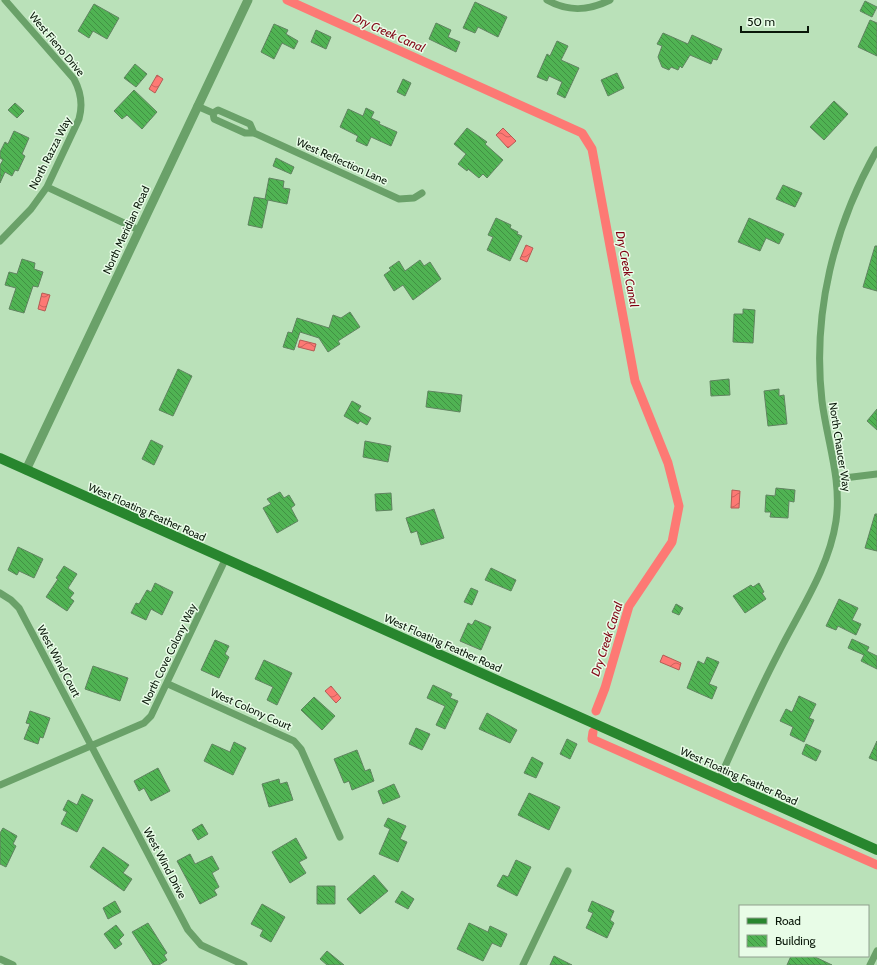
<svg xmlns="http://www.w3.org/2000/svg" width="877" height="965" viewBox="0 0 877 965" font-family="Cabin,sans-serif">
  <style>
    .water { fill: url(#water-waves); stroke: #b45c54 }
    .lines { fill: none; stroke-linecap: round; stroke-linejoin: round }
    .canal { stroke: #fd7974; stroke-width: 9 }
    .building { fill: url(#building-back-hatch); stroke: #608460 }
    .minor { stroke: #6aa169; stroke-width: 7 }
    .tertiary { stroke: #6aa169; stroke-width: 9 }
    .secondary { stroke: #28862e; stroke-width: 10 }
    .labels { text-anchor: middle; stroke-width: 3; stroke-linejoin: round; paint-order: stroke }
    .street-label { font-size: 11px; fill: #091709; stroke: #e8fce7 }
    .water-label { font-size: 12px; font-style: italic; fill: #800012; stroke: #e8fce7 }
  </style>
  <defs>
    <pattern id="water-waves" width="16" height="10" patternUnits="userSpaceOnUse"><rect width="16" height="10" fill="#fd7974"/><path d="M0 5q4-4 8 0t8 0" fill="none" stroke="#cb625d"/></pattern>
    <pattern id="building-back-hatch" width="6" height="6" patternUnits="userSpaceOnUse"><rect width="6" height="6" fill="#50b353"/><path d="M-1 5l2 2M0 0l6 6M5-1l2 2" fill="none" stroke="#419143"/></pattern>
  </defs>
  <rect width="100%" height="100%" fill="#bae1b9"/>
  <path class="water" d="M157,75L163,79L155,93L149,89Z
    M503,128L516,141L508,148L496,135Z
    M526,245L533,248L527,262L520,259Z
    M42,293L50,295L45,311L38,309Z
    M300,340L316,344L314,351L298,347Z
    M732,490L740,491L739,508H731Z
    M663,655L681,663L679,670L660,662Z
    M331,686L341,698L336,703L325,691Z"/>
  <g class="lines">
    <path class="canal" d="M287,0L582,133L592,149L635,381L668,463L679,506L672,542L629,606L605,688L596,711
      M593,732L592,739L877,865"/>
  </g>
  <path class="building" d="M865,1L877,7L872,17L860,11Z
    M475,2L507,17L498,37L478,27L475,33L463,28Z
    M94,4L119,18L107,39L93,31L89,38L78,31Z
    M870,20L877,23V56L858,47Z
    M436,23L451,30L448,37L460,42L456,52L429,39Z
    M274,24L288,30L286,34L298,41L294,49L282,43L274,59L261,52Z
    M316,30L331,37L326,49L311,42Z
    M663,33L688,44L692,35L722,49L717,60L713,59L711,64L690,55L682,68L680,66L678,70L671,67L669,70L662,67L658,57L662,46L657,44Z
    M557,41L568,46L561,60L579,68L565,98L557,94L562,82L549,76L547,81L537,77L547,54L550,56Z
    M135,64L147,74L136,87L124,78Z
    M617,73L624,88L608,96L601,80Z
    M403,79L411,83L405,96L397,92Z
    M134,90L157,112L142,129L127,115L122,119L114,111Z
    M834,101L848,114L824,140L810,127Z
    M15,103L24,111L17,118L8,110Z
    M366,108L374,112L371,118L380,122L379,124L397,132L391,146L371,137L367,146L356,141L358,136L340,127L348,109L363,116Z
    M467,128L487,142L485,144L503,160L487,178L483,174L479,178L468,169L467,171L458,164L466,154L454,144Z
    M14,131L29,138L22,154L25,156L18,171L15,170L12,176L5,172L0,183V165L3,160L0,158V152L5,142L8,144Z
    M276,158L294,167L291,174L273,166Z
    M269,178L284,181L283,188L290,189L287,204L268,200L262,228L248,225L254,197L265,199Z
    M783,185L802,193L795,207L776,199Z
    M496,218L511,225L510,228L518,232L517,234L522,236L510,261L487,250L493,237L488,235Z
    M749,218L784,234L779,244L766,238L760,251L738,242Z
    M875,246H877V291L863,287Z
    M22,259L35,263L34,269L43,272L38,287L33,286L24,313L9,309L16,288L5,285L9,272L17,274Z
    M420,260L424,266L430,262L441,279L413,300L403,285L394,291L384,275L391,270L389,268L399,261L405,271Z
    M743,309L755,310L753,343L733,342L734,314H743Z
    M350,312L360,327L338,341L340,344L328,352L319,338L300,332L294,350L283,347L288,332L292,333L297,318L329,328L333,315L341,318Z
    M178,369L192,376L173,416L159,410Z
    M729,379L730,395L711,396L710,381Z
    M779,389V396L784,395L787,424L768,426L764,391Z
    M428,391L462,395L460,412L426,407Z
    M352,401L361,406L358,411L371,418L367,425L360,421L358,424L344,416Z
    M877,409V430L867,421Z
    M151,440L163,446L154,465L142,459Z
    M365,441L391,446L388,462L363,457Z
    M776,488L795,490L794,502L789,501L788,518L770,517L771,512H765L766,495L775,496Z
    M280,492L284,498L289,495L295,505L291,508L298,521L277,533L263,508L271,504L267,499Z
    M391,493L392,510L376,511L375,494Z
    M434,509L444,538L421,545L417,531L411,533L406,518Z
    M875,514H877V551L865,548Z
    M18,547L43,559L34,578L19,571L17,575L8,570Z
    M64,566L77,574L68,588L74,593L70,598L74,601L67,611L46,597L58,579L56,578Z
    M491,568L516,580L511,591L485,580Z
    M155,583L173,592L162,615L151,609L146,620L131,613L136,603L139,604L147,590L151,592Z
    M759,583L764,592L762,593L766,599L745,613L733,596L751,585L753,587Z
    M471,588L478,591L472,605L464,602Z
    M839,599L858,608L852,620L861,624L856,635L838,626L836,630L826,626Z
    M676,604L683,608L679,615L672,612Z
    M475,620L491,627L481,650L460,641L468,623L472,625Z
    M852,639L869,647L867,651L877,656V669L861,661L864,655L848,648Z
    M215,640L229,646L225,654L229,657L219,678L201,670Z
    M707,657L719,662L709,684L717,687L712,699L687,688L698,661L704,664Z
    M264,660L292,673L277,705L267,700L273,687L255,679Z
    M93,666L128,678L120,701L85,689Z
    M433,685L452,694L450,698L458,701L445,729L436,725L445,706L427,698Z
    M799,696L816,704L809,718L814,720L804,742L790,735L793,727L780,721L786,709L792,712Z
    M314,697L335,716L322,730L301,710Z
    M30,711L50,718L43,738L40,737L38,744L24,739L30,724L26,723Z
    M487,713L517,730L510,743L479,729Z
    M416,728L430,734L422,750L409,744Z
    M567,739L577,744L570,759L560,754Z
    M877,741V761L869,758Z
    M234,742L246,748L233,775L204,761L212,744L230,752Z
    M806,744L821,751L816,761L802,754Z
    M357,750L365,771L370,769L374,781L352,790L349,781L344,783L334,759Z
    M532,757L543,763L536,778L524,773Z
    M158,768L170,791L151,801L144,788L139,791L134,781Z
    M279,779L280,784L287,782L293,800L269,807L262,784Z
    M394,784L400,797L383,804L378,791Z
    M529,793L560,807L549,830L518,815Z
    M82,794L93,800L77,832L61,824L67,812L63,810L68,800L77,805Z
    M388,818L406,826L400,839L407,842L398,862L379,854L390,829L384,826Z
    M202,824L208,834L198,840L192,830Z
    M3,828L17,836L13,844L16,846L6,867L0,864V833Z
    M296,838L307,858L299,862L306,873L290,883L272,852Z
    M103,847L129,865L123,873L132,879L124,891L90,867Z
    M190,854L195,864L212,856L219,869L212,873L219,887L214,890L217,895L200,904L177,861Z
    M516,860L531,867L517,896L497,886L503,875L508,877Z
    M374,875L388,891L360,914L347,899Z
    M317,886H335V904H317Z
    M402,891L414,899L408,909L395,902Z
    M115,901L121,912L108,919L103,908Z
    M592,901L614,911L610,920L614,923L607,938L586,928L593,913L588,911Z
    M262,904L285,917L271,942L260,936L263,930L251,924Z
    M148,923L167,953L164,955L167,960L159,965H153L132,932Z
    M469,923L488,932L490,926L507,934L501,947L492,943L483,961L457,949Z
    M116,925L124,935L119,940L122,944L115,949L104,934Z
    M327,951L344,965H327L320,959Z
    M554,956L572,965H550Z
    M791,956H813L832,965H787Z"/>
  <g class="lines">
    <path class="minor" d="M547,0C568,12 588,11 610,0
      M197,106L213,113
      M254,133L250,124L218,110L213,113L214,119L245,133H254L399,199L414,198L422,193
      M47,187L139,230
      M0,241L31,209L47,187L79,119C83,105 81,92 74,79L5,0
      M836,479L877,474
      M0,593L11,600L19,608L188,930L201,945L244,965
      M168,684L294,741L301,749L340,837
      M719,780C738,737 757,694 779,652C800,610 829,568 836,521C842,480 827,441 822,401C812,313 834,226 877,150
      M0,785L144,723L151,716L225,560
      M0,959L13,965
      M523,965L568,871
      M870,965L877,951"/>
    <path class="tertiary" d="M26,470L248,0"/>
    <path class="secondary" d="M0,458L877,850"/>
  </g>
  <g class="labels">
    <g class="street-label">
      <text transform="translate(57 44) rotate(50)" y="4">West Fieno Drive</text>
      <text transform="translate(50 153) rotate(-63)" y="4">North Razza Way</text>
      <text transform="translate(342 161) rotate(24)" y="4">West Reflection Lane</text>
      <text transform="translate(126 230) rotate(-65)" y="4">North Meridian Road</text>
      <text transform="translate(840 447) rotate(81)" y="4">North Chaucer Way</text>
      <text transform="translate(147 512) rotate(24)" y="4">West Floating Feather Road</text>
      <text transform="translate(443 643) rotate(24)" y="4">West Floating Feather Road</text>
      <text transform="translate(169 654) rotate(-64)" y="4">North Cove Colony Way</text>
      <text transform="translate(59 661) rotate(62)" y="4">West Wind Court</text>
      <text transform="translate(251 709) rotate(24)" y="4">West Colony Court</text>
      <text transform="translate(739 776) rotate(24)" y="4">West Floating Feather Road</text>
      <text transform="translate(165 863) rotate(62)" y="4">West Wind Drive</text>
    </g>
    <g class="water-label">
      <text transform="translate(389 33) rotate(24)" y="4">Dry Creek Canal</text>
      <text transform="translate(627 269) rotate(79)" y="4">Dry Creek Canal</text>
      <text transform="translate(607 639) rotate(-72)" y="4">Dry Creek Canal</text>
    </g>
  </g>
  <rect x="739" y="905" width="130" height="52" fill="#e8fce7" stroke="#8fa08e"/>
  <rect x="747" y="918" width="20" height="6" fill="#28862e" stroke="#8fa08e"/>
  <text x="775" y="925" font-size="12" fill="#091709">Road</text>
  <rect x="747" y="935" width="20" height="12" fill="url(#building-back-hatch)" stroke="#8fa08e"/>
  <text x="775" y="945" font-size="12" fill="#091709">Building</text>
  <path d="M741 26v6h67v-6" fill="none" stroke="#091709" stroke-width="2"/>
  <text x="747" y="26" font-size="12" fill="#091709" stroke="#e8fce7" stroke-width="3" paint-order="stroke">50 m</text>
</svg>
